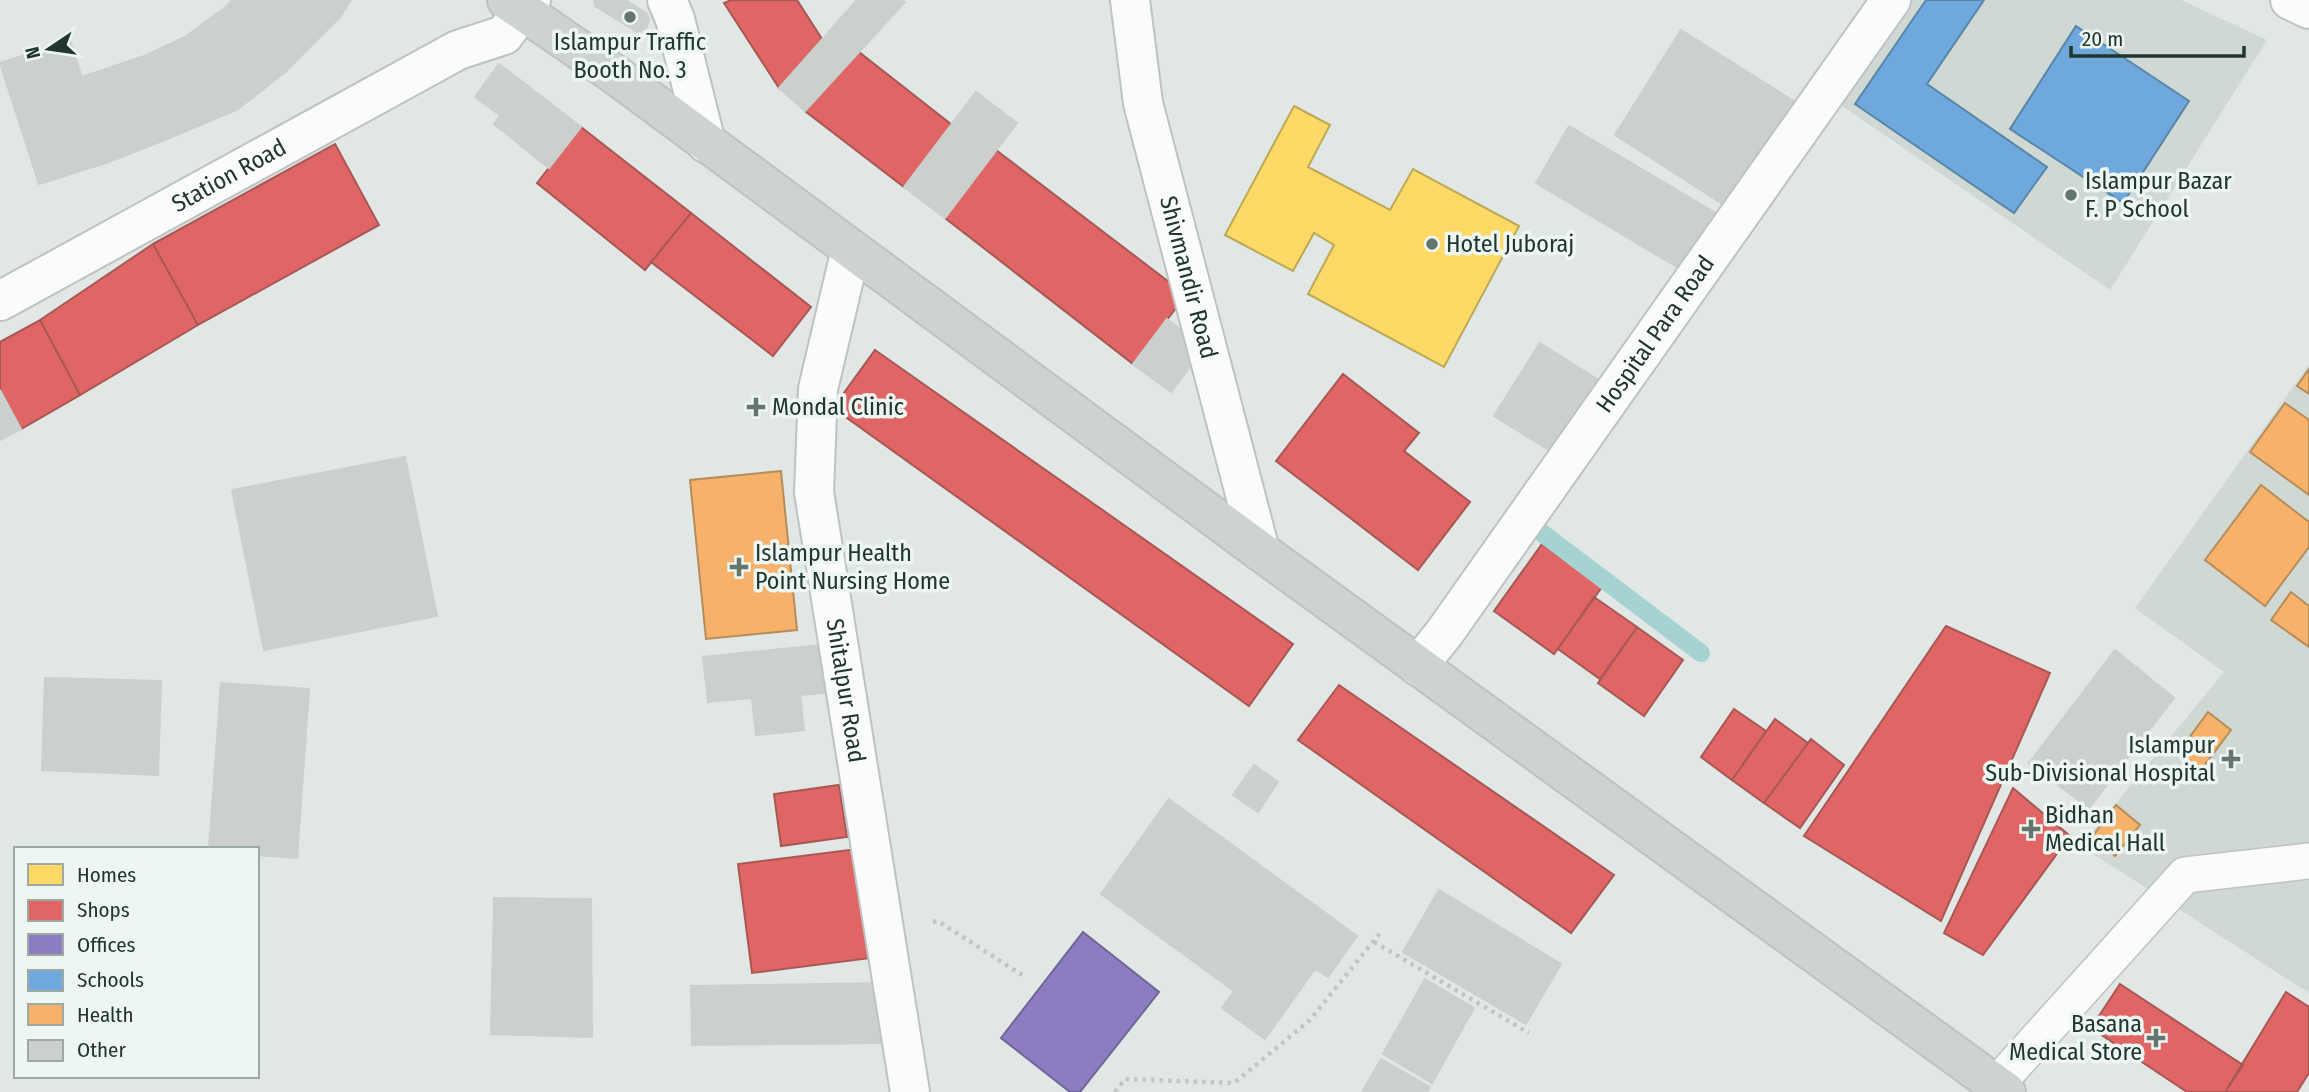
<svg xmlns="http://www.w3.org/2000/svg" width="2309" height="1092" viewBox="0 0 2309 1092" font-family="'Fira Sans Condensed',sans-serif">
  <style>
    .built { fill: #cfd8d3 }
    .homes { fill: #ffd966; stroke: #bca855; stroke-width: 2 }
    .shops { fill: #e06666; stroke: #a75855; stroke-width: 2 }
    .offices { fill: #8e7cc3; stroke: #6d6796; stroke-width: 2 }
    .schools { fill: #6fa8dc; stroke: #5886a8; stroke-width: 2 }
    .health { fill: #f6b26b; stroke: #b68d59; stroke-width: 2 }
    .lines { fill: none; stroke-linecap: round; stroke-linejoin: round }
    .stream { stroke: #a4d3d2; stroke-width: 18 }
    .building { fill: #cbd0cd; stroke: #cad0cd; stroke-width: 2 }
    .service-casing { stroke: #bec3c1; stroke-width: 38 }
    .minor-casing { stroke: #bec3c1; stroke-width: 42 }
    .primary-casing { stroke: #bcc3c0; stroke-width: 42 }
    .path { stroke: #bfc7c3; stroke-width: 4.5; stroke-dasharray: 3.5 5; stroke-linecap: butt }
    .service { stroke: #fafbfb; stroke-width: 35 }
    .minor { stroke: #fafbfb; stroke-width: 38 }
    .primary { stroke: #cdd3d0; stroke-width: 38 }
    .poi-dot { fill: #64756e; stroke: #eef6f1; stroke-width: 2.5 }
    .labels { text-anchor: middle; stroke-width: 7; stroke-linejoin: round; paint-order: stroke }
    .poi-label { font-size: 24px; fill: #21372e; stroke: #eef6f1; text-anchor: start }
    .street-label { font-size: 24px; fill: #21372e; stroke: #eef6f1 }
  </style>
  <rect width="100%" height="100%" fill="#e1e7e4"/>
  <path class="built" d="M1908,0H2181L2267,40L2110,290L1835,101Z
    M2309,365V993L2081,846L2224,672L2135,608Z"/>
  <path class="homes" d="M1294,106L1330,125L1308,167L1390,210L1413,169L1519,226L1444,367L1308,294L1334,245L1314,233L1293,271L1225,235Z"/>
  <path class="shops" d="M731,0H797L822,39L779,88L724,3Z
    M859,52L952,125L904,187L805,111Z
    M581,127L691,213L645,270L537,183Z
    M335,144L379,225L198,325L153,244Z
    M996,150L1186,295L1133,364L945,218Z
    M691,213L811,307L773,356L651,262Z
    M153,244L198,325L80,395L40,320Z
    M40,320L80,395L21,429L0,390V342Z
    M875,350L1293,644L1249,706L833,408Z
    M1343,374L1419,433L1404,451L1470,502L1418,570L1276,461Z
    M1542,544L1602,587L1554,654L1494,611Z
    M1594,597L1637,627L1600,679L1558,649Z
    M1946,626L2050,673L1941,921L1804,836Z
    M1637,627L1683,660L1644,716L1598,683Z
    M1339,685L1614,875L1571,933L1298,740Z
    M1734,709L1766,731L1732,780L1701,757Z
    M1775,719L1808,743L1764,803L1732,780Z
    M1811,739L1844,765L1800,828L1764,803Z
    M839,785L847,837L781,846L774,794Z
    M2013,788L2070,836L1983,955L1944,933Z
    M857,849L871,958L752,973L738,864Z
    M2120,984L2243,1065L2225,1092H2187L2091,1028Z
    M2286,992L2309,1007V1073L2297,1092H2225Z"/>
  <path class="offices" d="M1083,932L1159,992L1080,1092H1070L1001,1038Z"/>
  <path class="schools" d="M1926,0H1984L1927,84L2047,167L2014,213L1855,104Z
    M2076,26L2189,101L2123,203L2010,129Z"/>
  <path class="health" d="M2309,369V394L2297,386Z
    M2309,369V394L2297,386Z
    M2285,403L2309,420V495L2250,452Z
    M781,471L797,630L706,639L690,480Z
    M2261,485L2309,522V547L2265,606L2205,560Z
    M2291,592L2309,606V647L2271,620Z
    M2291,592L2309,606V647L2271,620Z
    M2208,712L2231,730L2201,770L2178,753Z
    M2116,805L2140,825L2115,856L2092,837Z"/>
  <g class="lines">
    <path class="stream" d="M1538,530L1701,653"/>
  </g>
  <path class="building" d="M232,0H312L339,18L285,72L227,6Z
    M312,0H351L339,18Z
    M594,0H626L647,14L649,20L646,29L637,32L595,6Z
    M857,0H902L905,2L805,111L779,88Z
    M227,6L285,72L238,109L185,37Z
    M1681,30L1795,102L1729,208L1615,135Z
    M185,37L238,109L170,138L144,56Z
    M70,40L109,162L39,184L0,63Z
    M144,56L170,138L109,162L82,77Z
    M499,64L524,83L501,116L475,97Z
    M524,83L581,127L549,168L494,124Z
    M976,92L1017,123L945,218L904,187Z
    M1569,126L1721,216L1687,273L1536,183Z
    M1167,319L1205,347L1171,392L1133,364Z
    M1540,343L1597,379L1552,452L1494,416Z
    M0,390L21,429L0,440Z
    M405,457L437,616L264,650L232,490Z
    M830,644L834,692L800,695L804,730L756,735L752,698L708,702L703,657Z
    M2115,650L2174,698L2089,808L2029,763Z
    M45,678L161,681L158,775L42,770Z
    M221,683L309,689L297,858L257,855V849H209Z
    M1254,765L1278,782L1258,812L1233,795Z
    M1169,799L1357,936L1328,977L1315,969L1265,1039L1222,1008L1234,991L1101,894Z
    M1439,890L1561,964L1526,1024L1403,952Z
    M494,898L591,899L592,1037L491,1034Z
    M1425,979L1474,1008L1432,1083L1383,1054Z
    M886,983L887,1043L692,1045L691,986Z
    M1381,1059L1430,1087L1427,1092H1362Z"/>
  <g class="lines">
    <defs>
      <path id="service" d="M1996,1085L2185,875L2309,861"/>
      <g id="minor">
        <path d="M667,0L675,19L706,143"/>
        <path id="s1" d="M1130,0L1143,103L1260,551"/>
        <path d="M2290,0L2309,9"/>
        <path id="s2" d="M851,249L818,389L814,492L910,1092"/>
        <path id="s3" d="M0,301L458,50L504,35L531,0"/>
        <path id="s4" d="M1418,666L1445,632L1891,0"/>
      </g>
      <path id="primary" d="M507,0L617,76L1260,551L2006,1092"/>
    </defs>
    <use href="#service" class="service-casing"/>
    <use href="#minor" class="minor-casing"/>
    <use href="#primary" class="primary-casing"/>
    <path class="path" d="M933,922L938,921L1022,975
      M1374,942L1529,1033
      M1115,1092L1125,1079L1234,1083L1310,1020L1380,933"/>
    <use href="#service" class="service"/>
    <use href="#minor" class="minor"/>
    <use href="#primary" class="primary"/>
  </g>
  <g class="poi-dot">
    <circle cx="630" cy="17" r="7"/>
    <circle cx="2071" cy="195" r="7"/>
    <circle cx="1432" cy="244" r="7"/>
    <path d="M752.5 396.5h7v7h7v7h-7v7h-7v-7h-7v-7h7z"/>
    <path d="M735.5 556.5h7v7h7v7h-7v7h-7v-7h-7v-7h7z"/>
    <path d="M2227.5 748.5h7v7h7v7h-7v7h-7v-7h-7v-7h7z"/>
    <path d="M2027.5 818.5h7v7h7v7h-7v7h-7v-7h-7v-7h7z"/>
    <path d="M2152.5 1027.5h7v7h7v7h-7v7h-7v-7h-7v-7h7z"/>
  </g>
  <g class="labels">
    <g class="poi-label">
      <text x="630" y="50" text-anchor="middle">Islampur Traffic<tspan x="630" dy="28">Booth No. 3</tspan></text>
      <text x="2085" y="189">Islampur Bazar<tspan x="2085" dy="28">F. P School</tspan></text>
      <text x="1446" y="252">Hotel Juboraj</text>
      <text x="772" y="415">Mondal Clinic</text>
      <text x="755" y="561">Islampur Health<tspan x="755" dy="28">Point Nursing Home</tspan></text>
      <text x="2215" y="753" text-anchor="end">Islampur<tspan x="2215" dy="28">Sub-Divisional Hospital</tspan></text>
      <text x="2045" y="823">Bidhan<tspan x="2045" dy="28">Medical Hall</tspan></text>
      <text x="2142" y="1032" text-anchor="end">Basana<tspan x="2142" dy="28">Medical Store</tspan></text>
    </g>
    <g class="street-label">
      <text dy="8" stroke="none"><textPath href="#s3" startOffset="261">Station Road</textPath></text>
      <text dy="8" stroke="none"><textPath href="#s1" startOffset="284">Shivmandir Road</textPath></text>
      <text dy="8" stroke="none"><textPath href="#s4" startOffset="408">Hospital Para Road</textPath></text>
      <text dy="8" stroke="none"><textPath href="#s2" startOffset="448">Shitalpur Road</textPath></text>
    </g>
  </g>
  <rect x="14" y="847" width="245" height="231" fill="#eef6f1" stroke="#9caaa3" stroke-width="2"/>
  <rect x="28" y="864" width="35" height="21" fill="#ffd966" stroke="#9caaa3" stroke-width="2"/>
  <text x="77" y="882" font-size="21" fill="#21372e">Homes</text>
  <rect x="28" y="900" width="35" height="21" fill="#e06666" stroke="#9caaa3" stroke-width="2"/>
  <text x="77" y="917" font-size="21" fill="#21372e">Shops</text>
  <rect x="28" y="934" width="35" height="21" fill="#8e7cc3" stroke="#9caaa3" stroke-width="2"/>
  <text x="77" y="952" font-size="21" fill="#21372e">Offices</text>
  <rect x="28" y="970" width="35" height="21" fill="#6fa8dc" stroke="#9caaa3" stroke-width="2"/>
  <text x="77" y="987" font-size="21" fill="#21372e">Schools</text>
  <rect x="28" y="1004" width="35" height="21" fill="#f6b26b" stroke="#9caaa3" stroke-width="2"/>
  <text x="77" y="1022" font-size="21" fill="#21372e">Health</text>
  <rect x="28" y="1040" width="35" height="21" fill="#cbd0cd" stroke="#9caaa3" stroke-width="2"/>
  <text x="77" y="1057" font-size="21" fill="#21372e">Other</text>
  <g transform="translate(49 49) rotate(257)" stroke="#eef6f1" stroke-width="5" paint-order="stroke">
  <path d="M0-5L12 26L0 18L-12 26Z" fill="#21372e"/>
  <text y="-10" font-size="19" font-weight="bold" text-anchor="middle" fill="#21372e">N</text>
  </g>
  <path d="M2071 46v10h173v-10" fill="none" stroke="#21372e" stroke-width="3.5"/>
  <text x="2082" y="46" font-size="21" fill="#21372e" stroke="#eef6f1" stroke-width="5" paint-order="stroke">20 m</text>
</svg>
